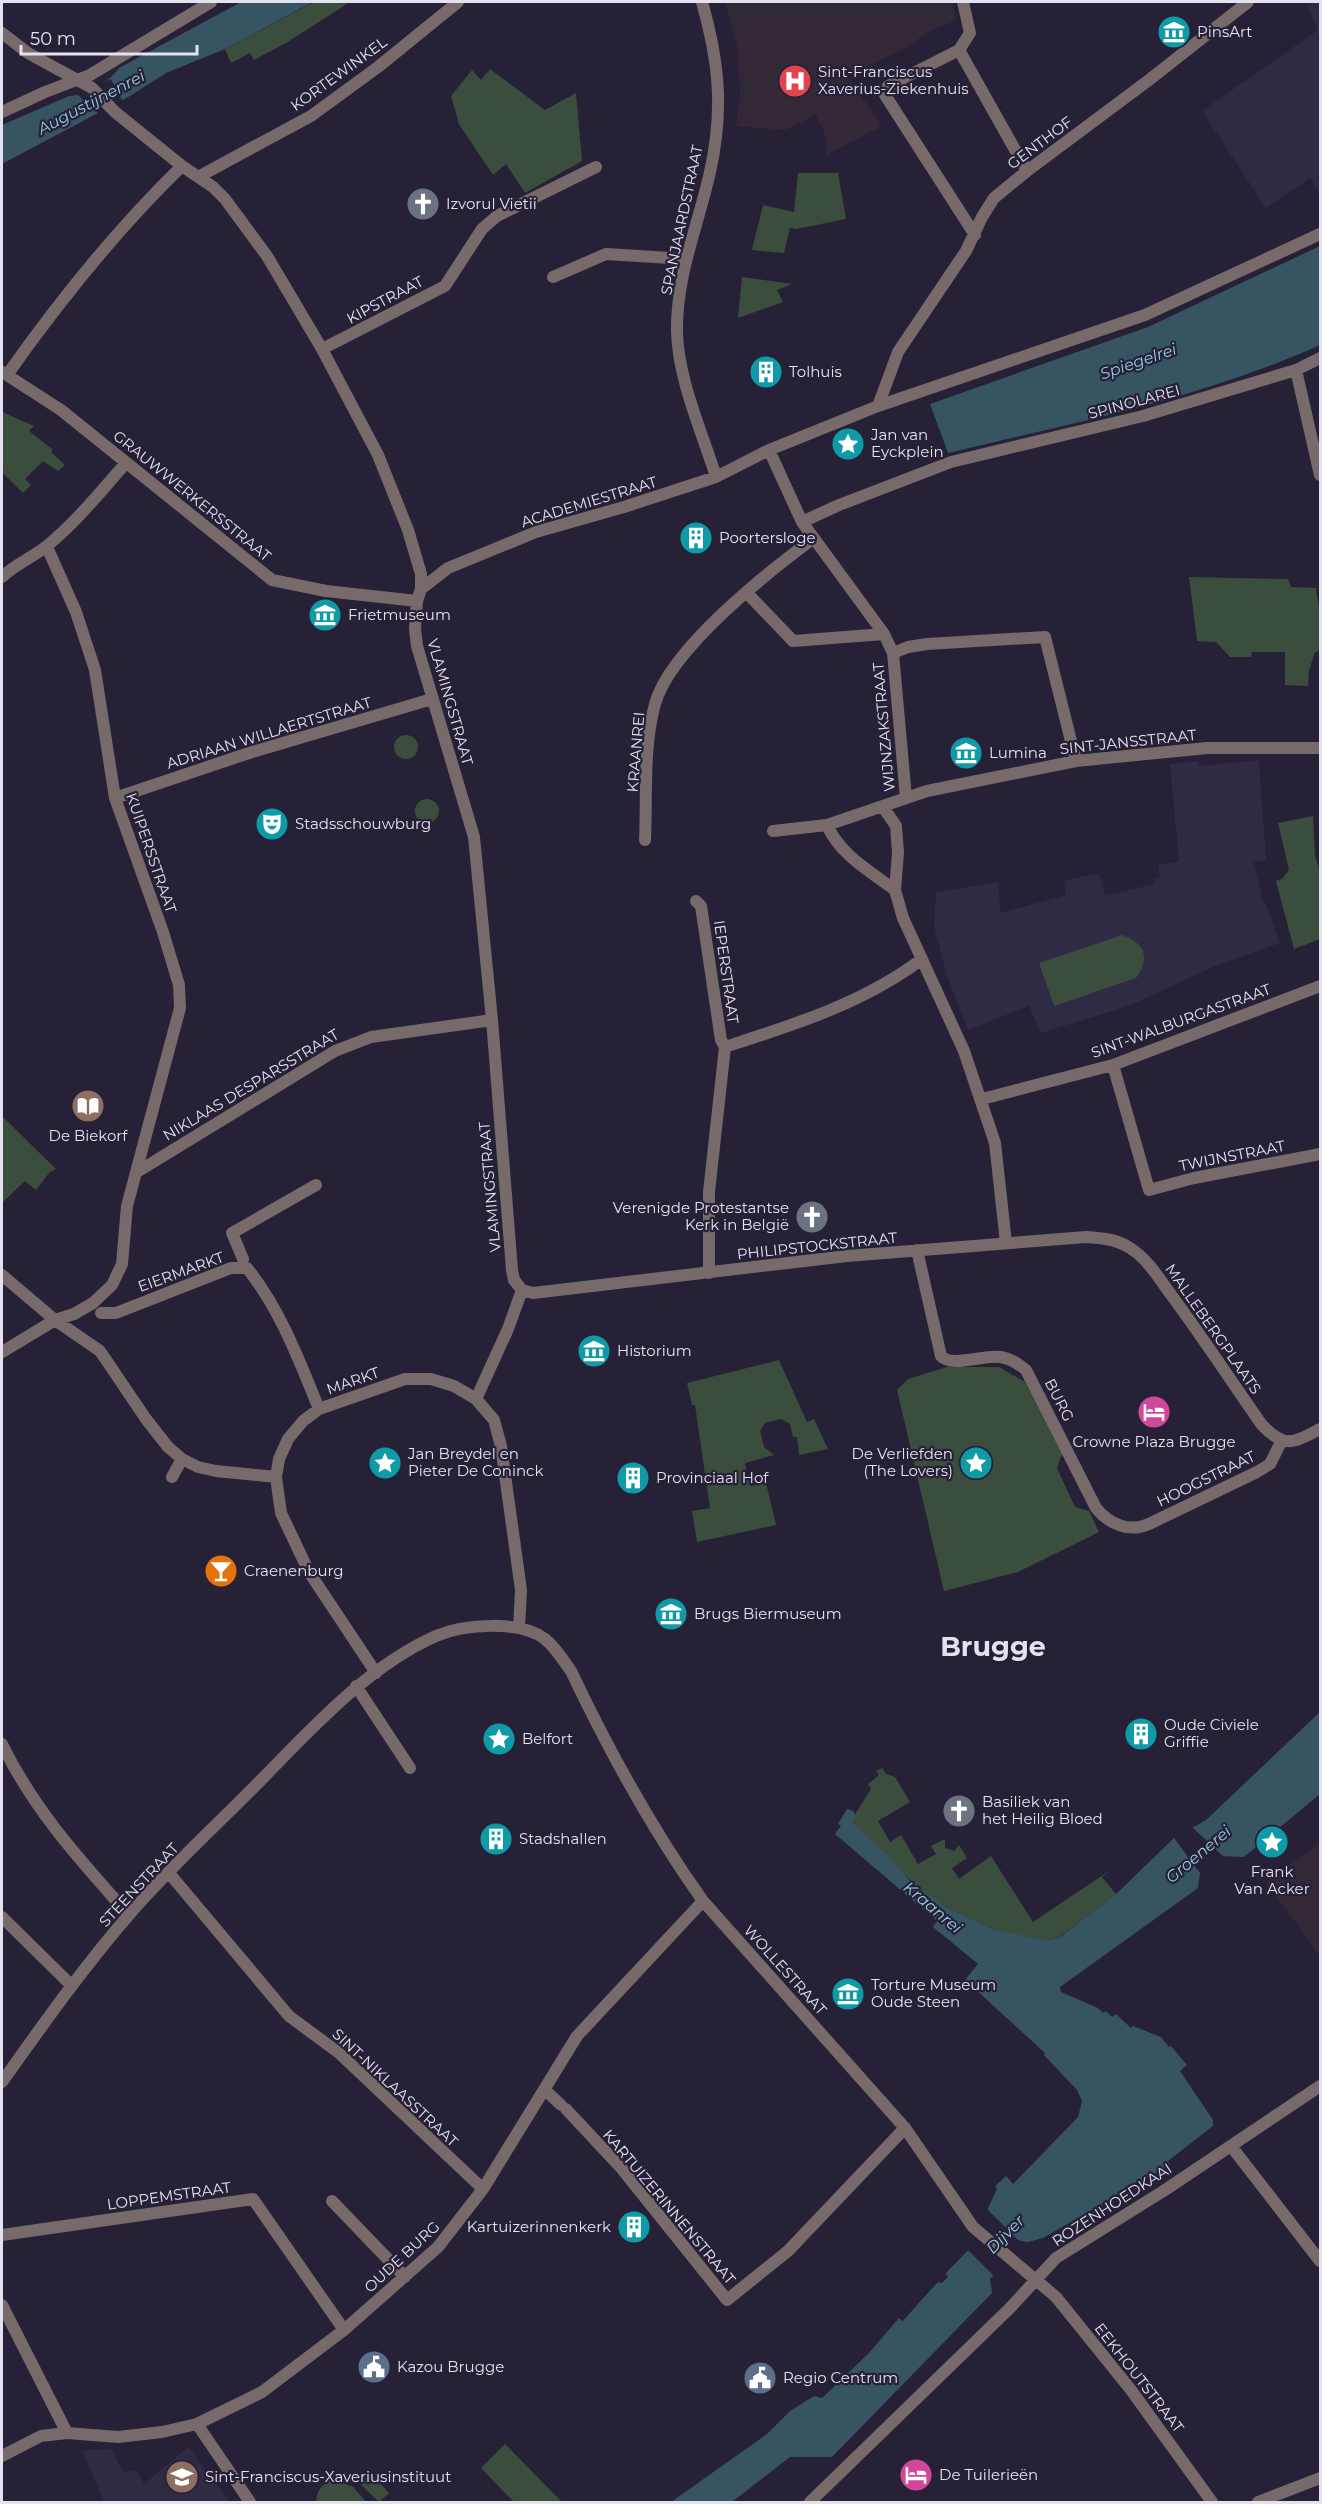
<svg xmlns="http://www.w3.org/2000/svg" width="1322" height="2504" viewBox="0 0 1322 2504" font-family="Montserrat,sans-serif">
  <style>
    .commercial { fill: #332836 }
    .built { fill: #302a44 }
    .medical { fill: #322836 }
    .green { fill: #3b4e3e }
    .water { fill: #365461 }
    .pier { fill: #262136 }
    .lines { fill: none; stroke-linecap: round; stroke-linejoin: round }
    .street { stroke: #78696a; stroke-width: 12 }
    .labels { text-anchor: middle; stroke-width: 4.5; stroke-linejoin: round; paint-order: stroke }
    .poi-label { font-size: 15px; fill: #e4e2f0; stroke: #262136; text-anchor: start }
    .street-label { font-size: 15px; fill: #e4e2f0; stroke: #262136 }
    .water-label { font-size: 16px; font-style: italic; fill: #93cee8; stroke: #262136 }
    .town-label { font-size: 27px; font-weight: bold; fill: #e4e2f0; stroke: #262136 }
  </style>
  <rect width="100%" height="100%" fill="#262136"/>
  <path class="commercial" d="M1320,1843V1956L1266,1882Z"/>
  <path class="built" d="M1316,2H1320V193L1310,178L1266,208L1202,111L1318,30L1307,6Z
    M1259,760L1266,860L1254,862L1263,903L1265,902L1280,943L1213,967L1131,1005L1041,1033L1029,1006L968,1030L947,976L934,926L936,892L999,882L1000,913L1066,895L1064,881L1099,873L1105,896L1154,884L1153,879L1160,877L1158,865L1179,862L1170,764L1198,761L1199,766Z
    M188,2447L230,2502H104L82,2450L112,2449L123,2473L137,2470L144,2484Z"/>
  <path class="medical" d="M725,2H952L957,20L930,31L902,50L849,75L848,77L882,126L826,155L827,139L816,115L785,130L736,126L740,96L738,50Z"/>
  <path class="green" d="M314,2H350L286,43L254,60L250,53L231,63L225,49Z
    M490,69L545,110L576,93L582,161L525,193L506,164L493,175L459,124L451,96L472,70L481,80Z
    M798,173H838L846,219L796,229L790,228L784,253L752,250L763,205L794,212Z
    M742,277L792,284L777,290L783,302L738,318Z
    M2,412L34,426L29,431L53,450L51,452L65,465L58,471L43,461L25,479L31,485L23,493L2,472L4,469L2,467Z
    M1189,577L1288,579L1291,587L1316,588L1320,615V651L1315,652L1309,670L1308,686L1285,685V652H1252L1251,657H1230L1216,642L1197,641Z
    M394 747a12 12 0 1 1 24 0a12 12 0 1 1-24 0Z
    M415 811a12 12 0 1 1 24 0a12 12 0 1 1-24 0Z
    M1313,816L1315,856L1320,871V939L1294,949L1276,881L1282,879L1289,870L1278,823Z
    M1122,935C1146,943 1150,959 1136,978L1054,1006L1039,963Z
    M2,1116L56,1169L49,1173L36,1190L25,1181L3,1202L2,1201Z
    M779,1360L807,1422L814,1419L828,1449L799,1455L797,1437H793L790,1424L781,1419L765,1423L760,1431L764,1447L774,1455L745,1463L746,1469L742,1476L749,1481L751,1486L766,1483L776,1525L697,1542L692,1511L710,1508L695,1405H692L687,1383Z
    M947,1367H999L1025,1382L1062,1454L1057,1468L1075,1507L1089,1511L1099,1532L1018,1572L944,1591L897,1390L908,1379Z
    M882,1768L886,1774L895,1777L910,1802L878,1821L890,1842L901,1835L918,1864L936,1854L931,1846L945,1839V1848L954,1851L959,1845L967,1858L952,1868L959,1879L991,1856L1033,1922L1112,1869L1102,1877L1116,1894L1059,1937L1047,1941L1036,1940L996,1930L945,1907L923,1893L851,1821L871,1789L868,1784L879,1775L876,1771Z
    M505,2444L562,2502H514L481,2468Z
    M369,2471L389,2493L379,2502L358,2482Z
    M336,2480L353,2487L366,2502H316C317,2489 322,2483 336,2480Z"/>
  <path class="water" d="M241,2H313L225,49L166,73L130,96L2,164V125L69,96C88,95 108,83 119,68Z
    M1320,246V345C1202,398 1073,423 948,453L930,404L1148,327Z
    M1320,1712V1794L1244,1857L1222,1856L1200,1873L1198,1888L1060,1987L1061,1992L1098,2008L1103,2013L1106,2011L1112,2017L1116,2014L1131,2028L1133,2026L1161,2037L1169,2047L1171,2046L1187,2065L1180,2071L1213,2120V2126L1168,2161L1170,2165L1043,2238L1021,2244L990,2279L992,2293L832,2457H790L732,2502H671L767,2434L790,2411L814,2396L822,2398L868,2354L899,2318L903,2321L938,2281L941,2283L945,2274L968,2250L997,2189L995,2186L1006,2176L1013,2184L1078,2117L1082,2101L1077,2090L1044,2055L1045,2053L965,1980L978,1964L933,1927L937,1921L835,1834L841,1826L838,1824L847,1809L853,1811L856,1816L852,1822L891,1859L910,1881L945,1907L996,1930L1047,1941L1060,1937L1079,1922L1116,1894L1174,1838L1206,1820Z"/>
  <path class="pier" d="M111,79L123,102L100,115L78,95Z
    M1192,1827L1223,1856L1200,1873L1174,1838Z
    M986,2208L1018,2240L1030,2243L1036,2241L1033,2245L1022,2247L995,2277L968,2250L945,2273L948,2277L944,2281L941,2283L938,2282L902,2321L899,2318L936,2279L942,2278L943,2271L966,2248Z"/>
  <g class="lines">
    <path class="street" d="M702,2C719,62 724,110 710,172C698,226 676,276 677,332C678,379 702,432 716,477
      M2,33L28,53L92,88L115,112L182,166L213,187L225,199L267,256L322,349L378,455L408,530L421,574V589L417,601L415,629L417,646L474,837L492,1020L512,1270L514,1280L522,1290
      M959,50L970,33L963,2
      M2,112L45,92L90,75L211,2
      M198,177L311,116L378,67L458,2
      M975,235L885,95L888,86L959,50L1027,171
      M553,277L606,254L686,259
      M322,349L445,286L482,229L497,216L596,167
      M1296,370L1320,475
      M2,372L61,410L272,580L326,591L417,601
      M7,375C60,300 116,230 182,166
      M878,406L898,352L966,251L982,217L994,198L1027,171L1149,80L1248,2
      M769,450L802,522L884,634L893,653L906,798
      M802,522L839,505L951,462L1143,416L1296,370L1320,358
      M2,577C15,564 34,557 48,545C77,521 101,491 126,463
      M421,589L448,568L536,532L624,507L716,477L769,450L878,406L1145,315L1320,234
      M746,592L793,641L884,634
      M893,653L908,647L927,644L1045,637L1076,761
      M115,798L252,752L432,699
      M883,807L896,826L898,853L895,890L903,918L964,1051L995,1143L1006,1243
      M827,825C840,855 870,871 895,890
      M773,831L827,825L927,791L1076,761L1207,748H1320
      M645,840C647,796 643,747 655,704C670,649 768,572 814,538
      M696,901L701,906L721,1040L725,1047
      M725,1047C793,1025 864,1003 922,959
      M1113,1065L1149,1190L1194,1178L1320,1154
      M982,1099L1113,1065L1320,986
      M137,1172L335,1051L371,1037L492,1020
      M917,1250L941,1356C952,1368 984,1354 1001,1357C1012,1359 1018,1364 1026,1370L1096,1508C1109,1524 1129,1533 1149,1524L1257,1472L1270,1464L1281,1442
      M243,1259L232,1233L316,1185
      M709,1273V1192L725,1047
      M2,1275L55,1320L100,1351L146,1419L168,1447L182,1459L198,1467L216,1471L276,1477
      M522,1290L533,1293L847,1256L1086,1237C1102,1238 1116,1239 1130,1248C1148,1259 1160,1280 1172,1296C1203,1338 1232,1382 1262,1425C1285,1449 1293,1443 1320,1429
      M101,1313H116L231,1268H247C280,1309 299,1360 319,1409
      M2,1352L55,1320L74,1314L93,1303L112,1285L122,1264L127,1206L180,1008L179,985L163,932L115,798L95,670L76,612L47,547
      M476,1399L508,1329L522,1290
      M172,1477L182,1459
      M376,1673L309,1572L281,1513L276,1477L279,1459L288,1439L303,1421L319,1409L405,1379H431L454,1386L476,1399L494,1420L501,1446L521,1590L519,1628
      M356,1686L410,1768
      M2,1744C34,1810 80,1860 129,1915
      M169,1873L289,2016L339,2053L483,2189
      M2,1917L71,1985
      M2,2082C42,2026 82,1969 128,1916C169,1868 217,1825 261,1780C312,1728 368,1666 436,1636C464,1624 520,1620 545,1639C556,1648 563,1660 571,1671C609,1751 651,1828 703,1901L905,2128L973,2227L1056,2297L1131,2390L1212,2502
      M544,2089L561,2105
      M566,2109L622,2169L727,2300L788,2251L905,2128
      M1231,2146L1320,2261
      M332,2201L405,2277
      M2,2235L253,2199L344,2330
      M2,2305L67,2433
      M197,2424L250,2502
      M2,2456L41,2436L67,2433L118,2437L162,2432L197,2424L262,2392L344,2330L438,2247L483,2189L577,2036L703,1901
      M810,2502L1010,2308L1056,2258L1165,2190L1320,2086
      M1258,2502L1320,2478"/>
  </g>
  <defs>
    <symbol id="museum-disc" viewBox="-11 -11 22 22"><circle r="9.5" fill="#0f9aa8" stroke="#262136"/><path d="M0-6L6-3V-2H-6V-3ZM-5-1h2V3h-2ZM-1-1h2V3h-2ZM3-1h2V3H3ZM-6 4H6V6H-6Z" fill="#fff"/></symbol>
    <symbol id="hospital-disc" viewBox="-11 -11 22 22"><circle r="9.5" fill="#e0444e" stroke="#262136"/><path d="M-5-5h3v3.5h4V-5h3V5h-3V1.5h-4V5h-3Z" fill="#fff"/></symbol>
    <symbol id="church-disc" viewBox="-11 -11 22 22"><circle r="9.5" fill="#6b7280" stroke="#262136"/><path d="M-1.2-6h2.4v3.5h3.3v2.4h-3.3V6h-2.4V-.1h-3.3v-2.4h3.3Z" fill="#fff"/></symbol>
    <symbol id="building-disc" viewBox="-11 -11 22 22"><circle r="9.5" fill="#0f9aa8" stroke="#262136"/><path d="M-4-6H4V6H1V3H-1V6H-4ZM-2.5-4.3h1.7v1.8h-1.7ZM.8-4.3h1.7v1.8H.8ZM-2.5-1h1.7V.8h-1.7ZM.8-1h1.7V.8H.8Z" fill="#fff"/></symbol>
    <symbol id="sight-disc" viewBox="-11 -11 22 22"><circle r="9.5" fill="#0f9aa8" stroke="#262136"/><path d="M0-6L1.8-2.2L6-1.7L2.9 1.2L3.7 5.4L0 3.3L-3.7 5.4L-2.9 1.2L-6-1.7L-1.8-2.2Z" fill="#fff"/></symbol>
    <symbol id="theatre-disc" viewBox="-11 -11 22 22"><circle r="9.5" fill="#0f9aa8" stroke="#262136"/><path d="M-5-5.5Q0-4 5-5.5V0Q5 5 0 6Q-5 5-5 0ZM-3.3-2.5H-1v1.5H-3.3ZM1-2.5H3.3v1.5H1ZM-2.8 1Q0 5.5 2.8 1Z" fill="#fff"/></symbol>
    <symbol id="library-disc" viewBox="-11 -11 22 22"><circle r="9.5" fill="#8d6e63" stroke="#262136"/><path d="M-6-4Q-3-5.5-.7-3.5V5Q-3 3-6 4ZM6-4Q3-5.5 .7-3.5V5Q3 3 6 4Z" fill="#fff"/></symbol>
    <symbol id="hotel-disc" viewBox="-11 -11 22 22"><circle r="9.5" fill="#d1479c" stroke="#262136"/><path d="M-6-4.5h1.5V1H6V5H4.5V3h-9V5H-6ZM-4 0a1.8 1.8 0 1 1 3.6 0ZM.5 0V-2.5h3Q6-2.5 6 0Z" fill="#fff"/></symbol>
    <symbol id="bar-disc" viewBox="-11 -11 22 22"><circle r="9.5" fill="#e8710a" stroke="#262136"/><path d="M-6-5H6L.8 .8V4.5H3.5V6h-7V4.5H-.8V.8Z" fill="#fff"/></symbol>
    <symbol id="civic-disc" viewBox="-11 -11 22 22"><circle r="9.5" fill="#5c6f8a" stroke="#262136"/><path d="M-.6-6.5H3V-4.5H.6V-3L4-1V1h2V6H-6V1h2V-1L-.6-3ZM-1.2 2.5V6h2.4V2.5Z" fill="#fff"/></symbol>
    <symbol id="school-disc" viewBox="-11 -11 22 22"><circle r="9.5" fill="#8d6e63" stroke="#262136"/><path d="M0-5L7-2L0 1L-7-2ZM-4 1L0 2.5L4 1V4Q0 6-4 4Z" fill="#fff"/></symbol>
  </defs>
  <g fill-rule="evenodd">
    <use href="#museum-disc" x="1155" y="13" width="38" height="38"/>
    <use href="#hospital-disc" x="776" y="62" width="38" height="38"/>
    <use href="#church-disc" x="404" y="185" width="38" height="38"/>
    <use href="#building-disc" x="747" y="353" width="38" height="38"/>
    <use href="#sight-disc" x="829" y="425" width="38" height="38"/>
    <use href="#building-disc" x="677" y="519" width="38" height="38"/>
    <use href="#museum-disc" x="306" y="596" width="38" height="38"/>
    <use href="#museum-disc" x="947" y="734" width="38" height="38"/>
    <use href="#theatre-disc" x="253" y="805" width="38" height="38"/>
    <use href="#library-disc" x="69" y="1087" width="38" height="38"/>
    <use href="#church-disc" x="793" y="1198" width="38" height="38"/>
    <use href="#museum-disc" x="575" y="1332" width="38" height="38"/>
    <use href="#hotel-disc" x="1135" y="1393" width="38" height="38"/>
    <use href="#sight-disc" x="366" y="1444" width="38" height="38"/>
    <use href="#sight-disc" x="957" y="1444" width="38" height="38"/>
    <use href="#building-disc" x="614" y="1459" width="38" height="38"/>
    <use href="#bar-disc" x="202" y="1552" width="38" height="38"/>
    <use href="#museum-disc" x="652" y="1595" width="38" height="38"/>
    <use href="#building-disc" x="1122" y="1715" width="38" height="38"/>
    <use href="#sight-disc" x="480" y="1720" width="38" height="38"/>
    <use href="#church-disc" x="940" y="1792" width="38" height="38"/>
    <use href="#building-disc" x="477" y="1820" width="38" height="38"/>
    <use href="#sight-disc" x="1253" y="1823" width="38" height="38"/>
    <use href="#museum-disc" x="829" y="1975" width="38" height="38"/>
    <use href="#building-disc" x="615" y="2208" width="38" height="38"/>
    <use href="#civic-disc" x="355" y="2348" width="38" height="38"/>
    <use href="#civic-disc" x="741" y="2359" width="38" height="38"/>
    <use href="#hotel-disc" x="897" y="2456" width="38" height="38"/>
    <use href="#school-disc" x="163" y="2458" width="38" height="38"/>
  </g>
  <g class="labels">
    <g class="poi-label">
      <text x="1197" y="37">PinsArt</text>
      <text x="818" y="77">Sint-Franciscus<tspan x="818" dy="17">Xaverius-Ziekenhuis</tspan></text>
      <text x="446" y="209">Izvorul Vietii</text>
      <text x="789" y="377">Tolhuis</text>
      <text x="871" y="440">Jan van<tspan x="871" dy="17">Eyckplein</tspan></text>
      <text x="719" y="543">Poortersloge</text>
      <text x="348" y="620">Frietmuseum</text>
      <text x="989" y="758">Lumina</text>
      <text x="295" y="829">Stadsschouwburg</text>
      <text x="88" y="1141" text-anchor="middle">De Biekorf</text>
      <text x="789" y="1213" text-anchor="end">Verenigde Protestantse<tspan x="789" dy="17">Kerk in België</tspan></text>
      <text x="617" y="1356">Historium</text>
      <text x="1154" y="1447" text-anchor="middle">Crowne Plaza Brugge</text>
      <text x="408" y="1459">Jan Breydel en<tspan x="408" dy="17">Pieter De Coninck</tspan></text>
      <text x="953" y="1459" text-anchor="end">De Verliefden<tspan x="953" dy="17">(The Lovers)</tspan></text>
      <text x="656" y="1483">Provinciaal Hof</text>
      <text x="244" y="1576">Craenenburg</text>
      <text x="694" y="1619">Brugs Biermuseum</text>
      <text x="1164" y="1730">Oude Civiele<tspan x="1164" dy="17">Griffie</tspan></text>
      <text x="522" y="1744">Belfort</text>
      <text x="982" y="1807">Basiliek van<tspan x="982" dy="17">het Heilig Bloed</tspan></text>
      <text x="519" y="1844">Stadshallen</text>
      <text x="1272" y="1877" text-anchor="middle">Frank<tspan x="1272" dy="17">Van Acker</tspan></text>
      <text x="871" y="1990">Torture Museum<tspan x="871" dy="17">Oude Steen</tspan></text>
      <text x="611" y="2232" text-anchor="end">Kartuizerinnenkerk</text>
      <text x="397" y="2372">Kazou Brugge</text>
      <text x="783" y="2383">Regio Centrum</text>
      <text x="939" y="2480">De Tuilerieën</text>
      <text x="205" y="2482">Sint-Franciscus-Xaveriusinstituut</text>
    </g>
    <g class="street-label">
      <text transform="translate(339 74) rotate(-36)" y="5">KORTEWINKEL</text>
      <text transform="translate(1040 143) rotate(-37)" y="5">GENTHOF</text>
      <text transform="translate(682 220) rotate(-78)" y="5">SPANJAARDSTRAAT</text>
      <text transform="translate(385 300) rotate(-28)" y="5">KIPSTRAAT</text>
      <text transform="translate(1134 402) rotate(-15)" y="5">SPINOLAREI</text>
      <text transform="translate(192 496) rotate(39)" y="5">GRAUWWERKERSSTRAAT</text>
      <text transform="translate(589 502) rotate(-17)" y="5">ACADEMIESTRAAT</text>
      <text transform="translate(450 702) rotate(74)" y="5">VLAMINGSTRAAT</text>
      <text transform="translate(884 727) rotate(-95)" y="5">WIJNZAKSTRAAT</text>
      <text transform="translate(269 733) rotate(-17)" y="5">ADRIAAN WILLAERTSTRAAT</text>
      <text transform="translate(1128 742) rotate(-6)" y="5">SINT-JANSSTRAAT</text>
      <text transform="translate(636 752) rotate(-85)" y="5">KRAANREI</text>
      <text transform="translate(151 853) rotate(71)" y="5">KUIPERSSTRAAT</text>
      <text transform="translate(726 972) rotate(82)" y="5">IEPERSTRAAT</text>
      <text transform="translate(1181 1021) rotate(-20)" y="5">SINT-WALBURGASTRAAT</text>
      <text transform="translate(251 1085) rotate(-31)" y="5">NIKLAAS DESPARSSTRAAT</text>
      <text transform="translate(1232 1156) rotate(-11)" y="5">TWIJNSTRAAT</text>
      <text transform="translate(490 1187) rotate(-95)" y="5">VLAMINGSTRAAT</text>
      <text transform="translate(817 1246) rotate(-6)" y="5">PHILIPSTOCKSTRAAT</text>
      <text transform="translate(181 1272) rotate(-20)" y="5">EIERMARKT</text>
      <text transform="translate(1213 1329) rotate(55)" y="5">MALLEBERGPLAATS</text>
      <text transform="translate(353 1381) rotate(-19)" y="5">MARKT</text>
      <text transform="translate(1059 1400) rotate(63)" y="5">BURG</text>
      <text transform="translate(1206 1479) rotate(-26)" y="5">HOOGSTRAAT</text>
      <text transform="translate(139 1885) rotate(-47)" y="5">STEENSTRAAT</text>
      <text transform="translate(785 1970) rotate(48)" y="5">WOLLESTRAAT</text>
      <text transform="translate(395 2088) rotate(43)" y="5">SINT-NIKLAASSTRAAT</text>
      <text transform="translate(169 2196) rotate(-8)" y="5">LOPPEMSTRAAT</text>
      <text transform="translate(1112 2205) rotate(-33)" y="5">ROZENHOEDKAAI</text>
      <text transform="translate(669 2207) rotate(50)" y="5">KARTUIZERINNENSTRAAT</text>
      <text transform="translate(402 2257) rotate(-43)" y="5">OUDE BURG</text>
      <text transform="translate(1139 2378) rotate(52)" y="5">EEKHOUTSTRAAT</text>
    </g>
    <g class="water-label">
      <text transform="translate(91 102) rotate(-28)" y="6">Augustijnenrei</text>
      <text transform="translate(1138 361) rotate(-19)" y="6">Spiegelrei</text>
      <text transform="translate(1198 1854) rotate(-40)" y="6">Groenerei</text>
      <text transform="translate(933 1907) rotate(40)" y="6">Kraanrei</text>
      <text transform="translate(1005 2234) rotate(-45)" y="6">Dijver</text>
    </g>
    <g class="town-label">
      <text x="993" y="1656">Brugge</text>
    </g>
  </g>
  <rect width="1322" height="2504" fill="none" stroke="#e4e2f0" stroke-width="6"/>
  <path d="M21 45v9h176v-9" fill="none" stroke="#e4e2f0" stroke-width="3"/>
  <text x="30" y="45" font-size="18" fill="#e4e2f0" stroke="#262136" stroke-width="4.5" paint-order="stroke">50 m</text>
</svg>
